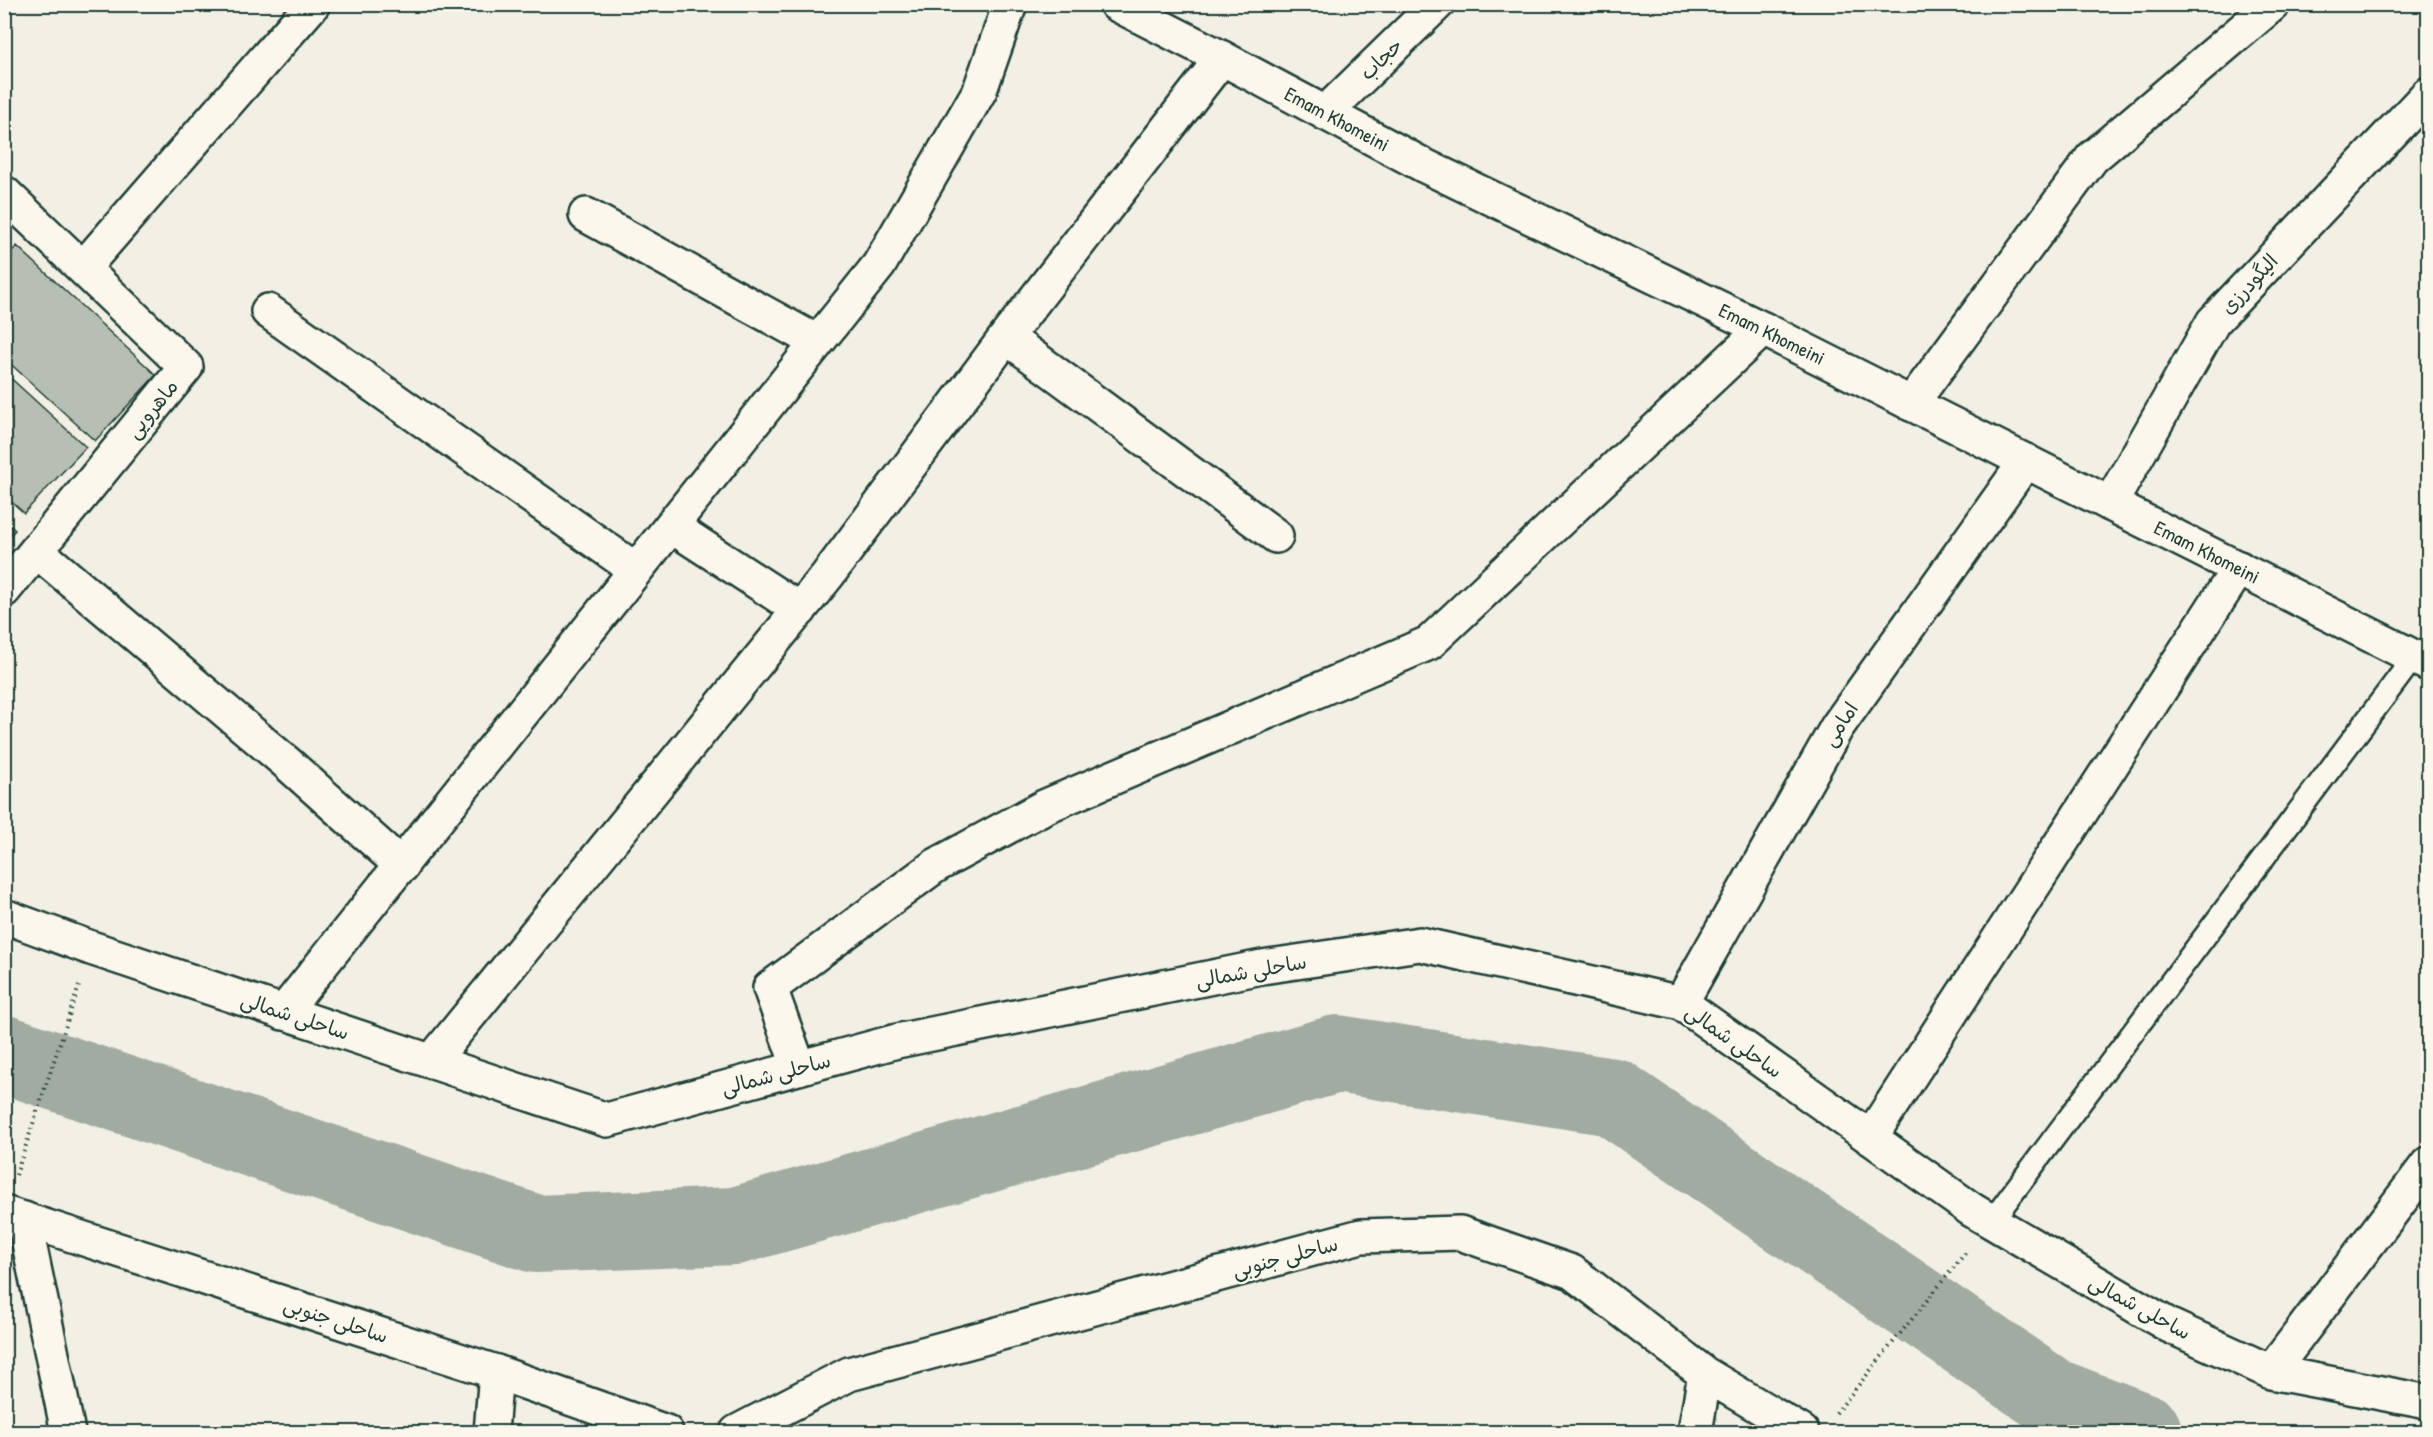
<svg xmlns="http://www.w3.org/2000/svg" width="2433" height="1437" viewBox="0 0 2433 1437" font-family="'Patrick Hand','Playpen Sans Arabic',sans-serif">
  <style>
    .lines { fill: none; stroke-linecap: round; stroke-linejoin: round }
    .river { stroke: #a2aba1; stroke-width: 78 }
    .building { fill: #b7beb3; stroke: #1f3d34; stroke-width: 1.5 }
    .lane-casing { stroke: #1f3d34; stroke-width: 26 }
    .street-casing { stroke: #1f3d34; stroke-width: 38 }
    .secondary-casing { stroke: #1f3d34; stroke-width: 38 }
    .path { stroke: #1f3d34; stroke-width: 4; stroke-dasharray: 1.5 4.5; stroke-linecap: butt }
    .lane { stroke: #fbf7ec; stroke-width: 21 }
    .street { stroke: #fbf7ec; stroke-width: 33 }
    .secondary { stroke: #fbf7ec; stroke-width: 33 }
    .labels { text-anchor: middle; stroke-width: 4.5; stroke-linejoin: round; paint-order: stroke }
    .street-label { font-size: 20px; fill: #1f3d34; stroke: #fbf7ec }
  </style>
  <rect width="100%" height="100%" fill="#f2f0e5"/>
  <filter id="ink" filterUnits="userSpaceOnUse"><feTurbulence type="fractalNoise" baseFrequency=".0167" numOctaves="2"/><feDisplacementMap in="SourceGraphic" scale="12" xChannelSelector="R" yChannelSelector="G"/><feConvolveMatrix kernelMatrix="1 2 1 2 8 2 1 2 1" color-interpolation-filters="sRGB"/></filter>
  <g filter="url(#ink)">
    <g class="lines">
      <path class="river" d="M4,1054L536,1234L735,1226L1337,1054L1613,1097L2052,1397L2143,1432"/>
    </g>
    <path class="building" d="M17,246L156,375L95,441L4,358V259Z
      M4,372L86,447L24,513L4,495Z
      M4,520L15,530L4,542Z"/>
    <g class="lines">
      <defs>
        <path id="lane" d="M1991,1222L2414,657"/>
        <path id="street" d="M1325,113L1437,4
          M4,193L186,367L4,590
          M586,215L817,342
          M83,268L313,4
          M268,311L636,570
          M1006,337L1276,536
          M1911,404L2092,158L2273,4
          M2110,504L2213,322L2428,94
          M671,526L800,610
          M38,552L287,763L402,866
          M4,916L91,948L607,1120L897,1041L1262,967L1420,944L1681,1003L1972,1210L2170,1326L2271,1372L2428,1402
          M1681,1003L1837,727L2026,461
          M283,1013L879,265L980,90L1010,4
          M432,1061L827,576L1006,337L1222,58
          M799,1068L770,988L935,866L1044,807L1429,643L1763,329
          M1870,1138L2239,568
          M24,1219L68,1432
          M2271,1372L2428,1164
          M491,1432L496,1372
          M737,1432L849,1374L1361,1236L1460,1233L1572,1272L1705,1374L1802,1432
          M1695,1432L1705,1374"/>
        <path id="secondary" d="M1116,4L1222,58L1425,166L1763,329L2428,664
          M4,1213L496,1372L666,1432"/>
      </defs>
      <use href="#lane" class="lane-casing"/>
      <use href="#street" class="street-casing"/>
      <use href="#secondary" class="secondary-casing"/>
      <path class="path" d="M16,1175L79,986
        M1836,1413L1967,1251"/>
      <use href="#lane" class="lane"/>
      <use href="#street" class="street"/>
      <use href="#secondary" class="secondary"/>
    </g>
  </g>
  <g class="labels">
    <g class="street-label">
      <text transform="translate(1381 59) rotate(-44)" y="7">حجاب</text>
      <text transform="translate(1337 119) rotate(28)" y="7">Emam Khomeini</text>
      <text transform="translate(2249 284) rotate(-47)" y="7">الیگودرزی</text>
      <text transform="translate(1772 334) rotate(26)" y="7">Emam Khomeini</text>
      <text transform="translate(152 409) rotate(-51)" y="7">ماهرویی</text>
      <text transform="translate(2207 552) rotate(27)" y="7">Emam Khomeini</text>
      <text transform="translate(1840 724) rotate(-57)" y="7">امامی</text>
      <text transform="translate(1251 971) rotate(-10)" y="7">ساحلی شمالی</text>
      <text transform="translate(295 1016) rotate(18)" y="7">ساحلی شمالی</text>
      <text transform="translate(1734 1041) rotate(35)" y="7">ساحلی شمالی</text>
      <text transform="translate(776 1074) rotate(-15)" y="7">ساحلی شمالی</text>
      <text transform="translate(1285 1257) rotate(-15)" y="7">ساحلی جنوبی</text>
      <text transform="translate(2140 1307) rotate(29)" y="7">ساحلی شمالی</text>
      <text transform="translate(336 1320) rotate(18)" y="7">ساحلی جنوبی</text>
    </g>
  </g>
  <rect width="2433" height="1437" fill="none" stroke="#fbf7ec" stroke-width="24"/>
  <rect x="12" y="12" width="2409" height="1413" fill="none" stroke="#1f3d34" stroke-width="2" filter="url(#ink)"/>
</svg>
